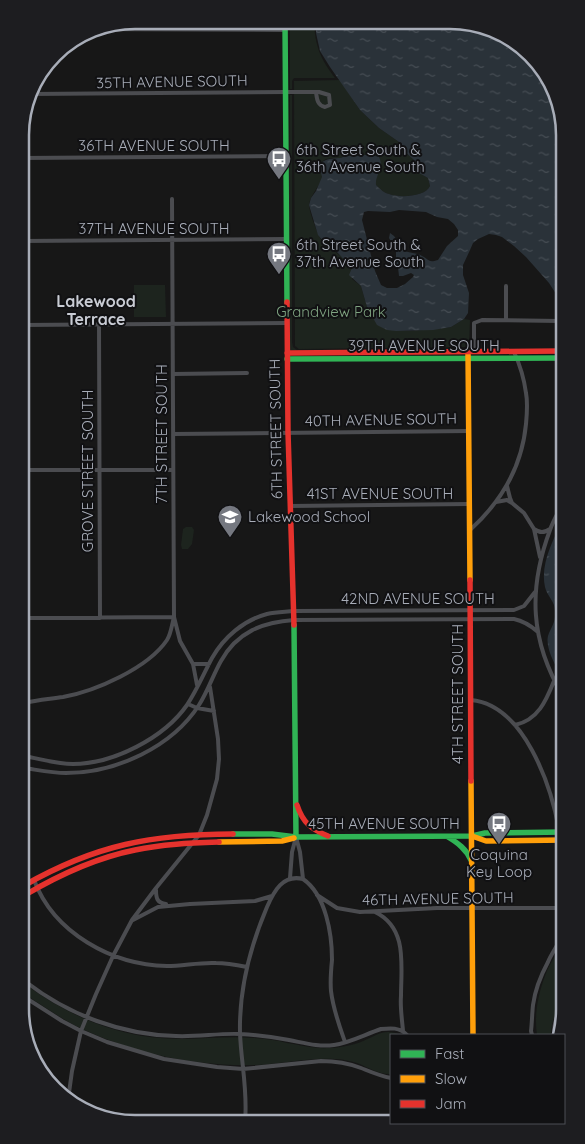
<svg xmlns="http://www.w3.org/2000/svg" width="585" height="1144" viewBox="0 0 585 1144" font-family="Quicksand,sans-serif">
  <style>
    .park { fill: #1d241e }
    .water { fill: url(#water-ripples); fill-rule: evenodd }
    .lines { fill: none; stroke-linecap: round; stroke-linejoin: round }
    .street { stroke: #4b4c50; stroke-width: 4 }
    .fast { stroke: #30b455; stroke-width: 5.5 }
    .slow { stroke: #ff9f0a; stroke-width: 5.5 }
    .jam { stroke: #e5322d; stroke-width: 5.5 }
    .labels { text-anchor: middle; stroke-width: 4; stroke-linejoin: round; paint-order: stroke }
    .street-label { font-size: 15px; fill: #a8adb8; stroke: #111113 }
    .poi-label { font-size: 15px; fill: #a8adb8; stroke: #111113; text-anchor: start }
    .park-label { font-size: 15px; fill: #7fa381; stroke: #111113 }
    .neighbourhood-label { font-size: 16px; font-weight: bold; fill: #c9ccd4; stroke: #111113 }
    .rim { fill: none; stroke: #a8adb8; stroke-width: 2.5 }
  </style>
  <defs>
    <pattern id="water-ripples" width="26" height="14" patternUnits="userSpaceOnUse" patternTransform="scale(1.25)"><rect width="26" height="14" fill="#2a3239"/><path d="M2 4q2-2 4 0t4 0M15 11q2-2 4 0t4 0" fill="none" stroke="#464d54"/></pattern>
  </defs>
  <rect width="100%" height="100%" fill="#171717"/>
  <path class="park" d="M290,21H314C315,46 320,58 335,78H294L292,81V89H290Z
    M340,80L360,110L379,128L399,142L405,152L414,160L423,175L428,178L430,186C425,197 400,198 389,194C384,193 380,189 376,185V177L379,173L360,155L346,156L340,158H332L326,159L320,163C320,168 322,174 322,178C319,187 309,197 309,206C310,213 318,237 323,242C332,251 345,256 351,268C353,271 352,276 352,279L361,286L367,307L371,316L396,331H411L445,328L451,327L464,319L470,320L469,347L299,349L295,346L294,81Z
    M290,95H292V342L293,347L297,350H290L289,197Z
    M134,285H165L166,317H134Z
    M186,527H192L194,530L192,544L188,549H182L181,545L183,529Z
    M564,937L565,990C560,1007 551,1017 551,1035H537C534,1016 538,994 545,976C550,962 560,950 564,937Z
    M26,985C73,1019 123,1039 181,1039C205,1039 229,1036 253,1038C265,1039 276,1040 287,1043C301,1045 314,1049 329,1048C337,1048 347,1046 355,1044C373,1039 382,1026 401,1035H391V1074H389C377,1074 368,1067 357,1063C350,1061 342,1059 335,1059C307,1057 279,1065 251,1065C190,1066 129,1052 74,1025C57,1016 42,1005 26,995Z"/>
  <path class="water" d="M316,21L473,22L526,48L559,98L560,300L549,283L526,257L514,246L502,237L496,235L489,234L478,239L473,243L470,250L463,265V275L469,293L468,313L464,319L451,327L433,330L396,331L387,330L377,325L367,307L361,286L349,275L352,268L336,251L323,241L318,235L309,205L311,198L316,191L322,177L320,169V163C329,158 330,159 339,158C342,158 344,156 347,156C358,155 368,154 379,157C385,170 375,173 376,185C380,189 384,193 389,194C400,198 425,197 430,186L428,178L419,173L415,165L414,160L405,152L399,142L379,128L360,110L330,67L320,51L316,33ZM399,210L426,212L437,217L448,219L454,224L458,230V236L447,246L438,260C428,263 430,260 422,256C418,253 410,253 405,251L394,236L390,233L389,238L396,250V266L398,267L399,276H403L411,273L414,275L413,277L405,284L397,288H387L381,285L375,271L362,220L364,212L368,211L390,212Z
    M562,521L563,679C557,668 545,649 548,636C551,627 556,623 555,611C555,601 547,596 545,587C540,564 553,541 562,521Z"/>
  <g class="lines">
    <path class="street" d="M90,29L285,30
      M29,94L286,92H319L329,95L330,105L325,107C317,105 317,99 316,92
      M21,158L286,156
      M172,199L174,617L180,641L193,664L197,685
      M25,200L27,618
      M22,241L287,239
      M506,286V320
      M99,324L100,618
      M22,325L287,323
      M474,352V323L482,320L560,321
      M173,374L247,373
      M173,434L469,431
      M23,470H173
      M507,486L510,498L512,503
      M496,502L507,500L512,503L524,513L534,529L540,557
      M562,505C558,513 553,521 550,530C528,589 530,641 563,696
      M290,506L469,504
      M534,529C540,533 544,533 550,529
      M470,530C501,502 522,466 526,424C527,413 528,403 526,393C524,378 520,365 514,352
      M24,618L174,617C172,624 171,634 167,640C148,668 96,691 63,697C50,699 37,700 24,703
      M193,664H209
      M471,700C524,705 551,785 559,830C560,835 559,840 560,845C560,856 561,867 562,879C563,896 566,915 563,932C560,943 552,952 548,962C541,975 535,990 533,1005C532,1014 532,1023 531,1031L532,1035
      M188,704L197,708L214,711
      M515,725C538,720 546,701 554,681
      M24,756C41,759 56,764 73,764C113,764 164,738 187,705C197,690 204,673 212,658C224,637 244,620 267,614C276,612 285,612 294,611L514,610L524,606L535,592
      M24,768C38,770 52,773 66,773C116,773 172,747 199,705C208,691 213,675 221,661C237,632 263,622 294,620L514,619C524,621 530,625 538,632
      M290,878L292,852L296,837
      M303,879C326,895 332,934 332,960C331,970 330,980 331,991C333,1009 339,1025 345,1042
      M34,880C54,933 112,965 167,966C183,966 200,962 216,963C226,963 237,965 247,967
      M156,890C156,898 157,903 166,904
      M317,895L337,908L360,912L437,908H564
      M375,912C408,928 401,965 401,996C400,1007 402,1019 403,1031
      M133,920L158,907L190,904L255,901L272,896
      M26,982C69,1015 122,1035 176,1036C198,1037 219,1033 240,1034C257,1035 273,1037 289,1040C305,1043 318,1047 334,1045C349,1043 366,1034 381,1029C390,1028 400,1027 407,1035
      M26,998L62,1021L81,1031L107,1042L164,1059L217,1067L243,1069L321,1061C335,1061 348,1063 361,1068C371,1072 380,1076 391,1078
      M554,1035C554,1023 556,1013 565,1004
      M68,1100L72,1071L81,1031L96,994L113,956L132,920L156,888L199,835L207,815L217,779L219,759L218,739L210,687
      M245,1121C248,1092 241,1062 240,1033C239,989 250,947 267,907C274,891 283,874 303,879L300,852L296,837"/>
    <path class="fast" d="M285,21L287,302
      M287,359L561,358
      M294,625L296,837
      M233,834H272L296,837L472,836L485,833L564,832
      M448,837C458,843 466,849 471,860"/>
    <path class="slow" d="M468,352L470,580
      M471,781L473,1035
      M472,836L486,841L564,840
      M219,842L282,841L294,838"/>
    <path class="jam" d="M287,302L288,432L294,625
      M287,353L561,351
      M470,580L471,781
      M297,805C303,823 311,829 328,836
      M25,885C95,845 153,834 233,834
      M25,895C59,875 95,858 135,850C162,844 191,843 219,842"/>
  </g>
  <defs>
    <symbol id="bus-pin" viewBox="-11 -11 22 30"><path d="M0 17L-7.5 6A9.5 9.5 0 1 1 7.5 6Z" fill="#757880" stroke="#111113"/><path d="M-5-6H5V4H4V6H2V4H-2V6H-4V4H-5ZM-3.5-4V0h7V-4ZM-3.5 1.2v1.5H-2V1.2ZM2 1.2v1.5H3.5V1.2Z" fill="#fff"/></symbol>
    <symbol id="school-pin" viewBox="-11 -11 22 30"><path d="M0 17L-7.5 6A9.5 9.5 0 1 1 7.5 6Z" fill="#757880" stroke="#111113"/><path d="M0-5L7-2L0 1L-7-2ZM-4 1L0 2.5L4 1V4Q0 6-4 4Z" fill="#fff"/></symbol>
  </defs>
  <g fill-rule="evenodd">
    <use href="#bus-pin" x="265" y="145" width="28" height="38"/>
    <use href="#bus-pin" x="265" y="240" width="28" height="38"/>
    <use href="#school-pin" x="216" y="503" width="28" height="38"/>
    <use href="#bus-pin" x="485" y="810" width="28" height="38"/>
  </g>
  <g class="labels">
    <g class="street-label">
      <text transform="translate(172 82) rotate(-1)" y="5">35TH AVENUE SOUTH</text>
      <text x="154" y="151">36TH AVENUE SOUTH</text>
      <text x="154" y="234">37TH AVENUE SOUTH</text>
      <text x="424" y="351">39TH AVENUE SOUTH</text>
      <text transform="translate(381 420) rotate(-1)" y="5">40TH AVENUE SOUTH</text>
      <text transform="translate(276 429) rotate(-91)" y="5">6TH STREET SOUTH</text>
      <text transform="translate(162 434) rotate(-90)" y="5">7TH STREET SOUTH</text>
      <text transform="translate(88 471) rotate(-90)" y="5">GROVE STREET SOUTH</text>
      <text x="380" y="499">41ST AVENUE SOUTH</text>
      <text x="418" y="604">42ND AVENUE SOUTH</text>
      <text transform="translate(458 694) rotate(-90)" y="5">4TH STREET SOUTH</text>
      <text x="384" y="829">45TH AVENUE SOUTH</text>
      <text transform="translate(438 899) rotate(-1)" y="5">46TH AVENUE SOUTH</text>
    </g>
    <g class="poi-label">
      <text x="296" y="155">6th Street South &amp;<tspan x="296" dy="17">36th Avenue South</tspan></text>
      <text x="296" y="250">6th Street South &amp;<tspan x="296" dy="17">37th Avenue South</tspan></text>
      <text x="248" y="522">Lakewood School</text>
      <text x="499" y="860" text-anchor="middle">Coquina<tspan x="499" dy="17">Key Loop</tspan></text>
    </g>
    <g class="park-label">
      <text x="331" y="317">Grandview Park</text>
    </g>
    <g class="neighbourhood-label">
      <text x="96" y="307">Lakewood<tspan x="96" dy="18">Terrace</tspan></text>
    </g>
  </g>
  <path d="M0 0H585V1144H0ZM135 29H450A106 106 0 0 1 556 135V1009A106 106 0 0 1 450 1115H135A106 106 0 0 1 29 1009V135A106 106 0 0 1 135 29Z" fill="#1d1d20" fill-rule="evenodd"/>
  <path class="rim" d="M135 29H450A106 106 0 0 1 556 135V1009A106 106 0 0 1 450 1115H135A106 106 0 0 1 29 1009V135A106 106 0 0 1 135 29Z"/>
  <rect x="390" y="1034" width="175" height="90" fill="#111113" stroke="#4d4f55"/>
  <rect x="400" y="1050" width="25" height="8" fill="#30b455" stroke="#4d4f55"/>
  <text x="435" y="1059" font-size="15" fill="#a8adb8">Fast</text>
  <rect x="400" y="1075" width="25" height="8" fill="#ff9f0a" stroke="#4d4f55"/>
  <text x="435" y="1084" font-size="15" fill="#a8adb8">Slow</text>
  <rect x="400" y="1100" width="25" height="8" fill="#e5322d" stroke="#4d4f55"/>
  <text x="435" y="1109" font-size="15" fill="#a8adb8">Jam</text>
</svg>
